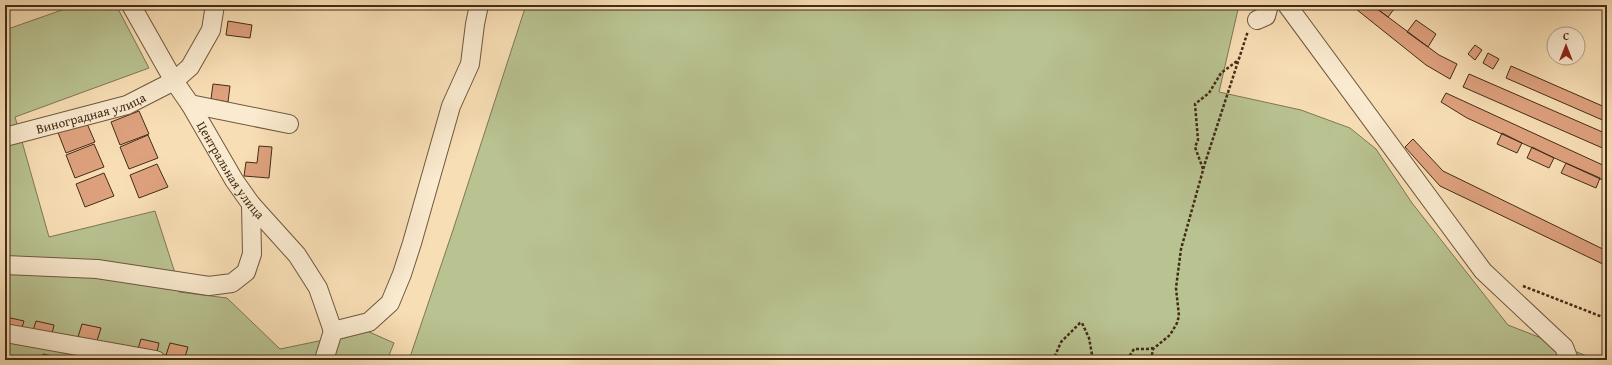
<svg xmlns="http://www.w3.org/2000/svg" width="1612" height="365" viewBox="0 0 1612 365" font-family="'Gentium Book Plus',serif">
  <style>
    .green { fill: #b9c291; stroke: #7e7754 }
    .building { fill: #dea17e; stroke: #432c17 }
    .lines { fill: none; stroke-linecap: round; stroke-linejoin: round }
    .minor-casing { stroke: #70583e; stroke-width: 20 }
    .path { stroke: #432c17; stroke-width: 2.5; stroke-dasharray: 3 2; stroke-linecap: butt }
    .minor { stroke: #faeacf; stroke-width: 18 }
    .labels { text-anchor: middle; stroke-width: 4; stroke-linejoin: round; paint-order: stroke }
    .street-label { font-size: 13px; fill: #432c17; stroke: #faeacf }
  </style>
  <rect width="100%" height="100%" fill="#f8deb5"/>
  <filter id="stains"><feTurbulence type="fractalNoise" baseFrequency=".005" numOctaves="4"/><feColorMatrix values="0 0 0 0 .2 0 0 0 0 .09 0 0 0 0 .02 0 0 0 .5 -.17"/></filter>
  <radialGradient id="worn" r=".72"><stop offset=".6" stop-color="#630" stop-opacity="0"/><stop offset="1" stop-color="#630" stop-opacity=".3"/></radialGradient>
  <path class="green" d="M76,5H116L149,68L15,117L49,237L155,211L176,276L179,292L227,298L280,349L367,331L394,343L387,360H5V30Z
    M526,5H1239L1219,92L1301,110L1350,128L1376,149L1412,203L1508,325L1592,358L1607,359V360H409L453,230Z"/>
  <path class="building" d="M1351,5H1372L1439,55L1457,64L1450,79L1426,65Z
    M1372,5H1397L1388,17Z
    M1416,20L1436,34L1428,47L1407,32Z
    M228,21L252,25L250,38L226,35Z
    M1475,45L1482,50L1475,60L1468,54Z
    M1488,53L1499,59L1493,69L1483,63Z
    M1511,66L1607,108V122L1506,78Z
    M1469,74L1607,134V150L1463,87Z
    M213,84L230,86L228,102L211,99Z
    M1446,93L1607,167V182L1467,118L1441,102Z
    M139,111L149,134L120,145L111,122Z
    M85,119L95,142L66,153L57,130Z
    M1502,133L1522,143L1517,153L1497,144Z
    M148,135L158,158L129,169L120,147Z
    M1413,139L1443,171L1607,251V266L1440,186L1405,147Z
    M94,144L104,167L75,178L66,155Z
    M259,146L272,147L269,178L244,176L246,162L257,163Z
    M1532,147L1554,158L1549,168L1527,158Z
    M1566,163L1600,178L1596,188L1561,173Z
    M157,164L168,187L139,198L130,175Z
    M104,173L114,196L85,207L76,184Z
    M6,317L24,321L20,334L5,331Z
    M36,321L54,325L51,338L32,334Z
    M82,324L101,328L97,341L78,337Z
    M141,339L159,343L156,356L137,352Z
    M170,343L188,347L184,360L166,355Z
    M43,354L62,358L61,360H41Z"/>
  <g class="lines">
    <defs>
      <g id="minor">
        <path id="s1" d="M131,5L174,81L190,104L234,180L251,204L297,255L318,288L333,331"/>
        <path d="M1287,5L1483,271L1564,347L1569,360"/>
        <path d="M1257,20L1266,16L1269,5"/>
        <path d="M190,104L289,124"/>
        <path id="s2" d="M5,137L127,105L174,81L190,67L211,30L215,5"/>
        <path d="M5,265L97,269L209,286L232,283L246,272L252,254L251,204"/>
        <path d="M333,331L369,322L390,303L402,274L412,243L451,106L470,64L475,24L479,5"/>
        <path d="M5,333L156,360"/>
        <path d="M324,360L333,331"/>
      </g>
    </defs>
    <use href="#minor" class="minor-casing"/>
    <path class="path" d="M1203,169L1195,147L1198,140L1195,104L1209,93L1221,73L1237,61
      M1523,286L1600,316L1607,318
      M1059,360L1055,356L1061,342L1080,323H1082L1089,338L1093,360
      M1127,360L1134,349H1147L1153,348
      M1151,360L1153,349L1170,335L1177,323L1179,316L1176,288L1181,249L1205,163L1248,31"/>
    <use href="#minor" class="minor"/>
  </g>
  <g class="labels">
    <g class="street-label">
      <text dy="5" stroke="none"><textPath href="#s2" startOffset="89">Виноградная улица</textPath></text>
      <text dy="5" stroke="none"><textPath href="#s1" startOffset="193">Центральная улица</textPath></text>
    </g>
  </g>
  <rect width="1612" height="365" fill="none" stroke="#f8deb5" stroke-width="20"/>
  <rect x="6" y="6" width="1600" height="353" fill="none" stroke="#432c17" stroke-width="2"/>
  <rect x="10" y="10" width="1592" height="345" fill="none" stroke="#432c17"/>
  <g transform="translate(1566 46)"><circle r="19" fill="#faeacf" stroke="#b19e85"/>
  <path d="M0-3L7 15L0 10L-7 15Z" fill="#8f2418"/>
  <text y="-6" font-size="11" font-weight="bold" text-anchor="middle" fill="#432c17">С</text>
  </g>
  <rect width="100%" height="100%" filter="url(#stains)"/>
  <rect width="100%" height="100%" fill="url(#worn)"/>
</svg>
